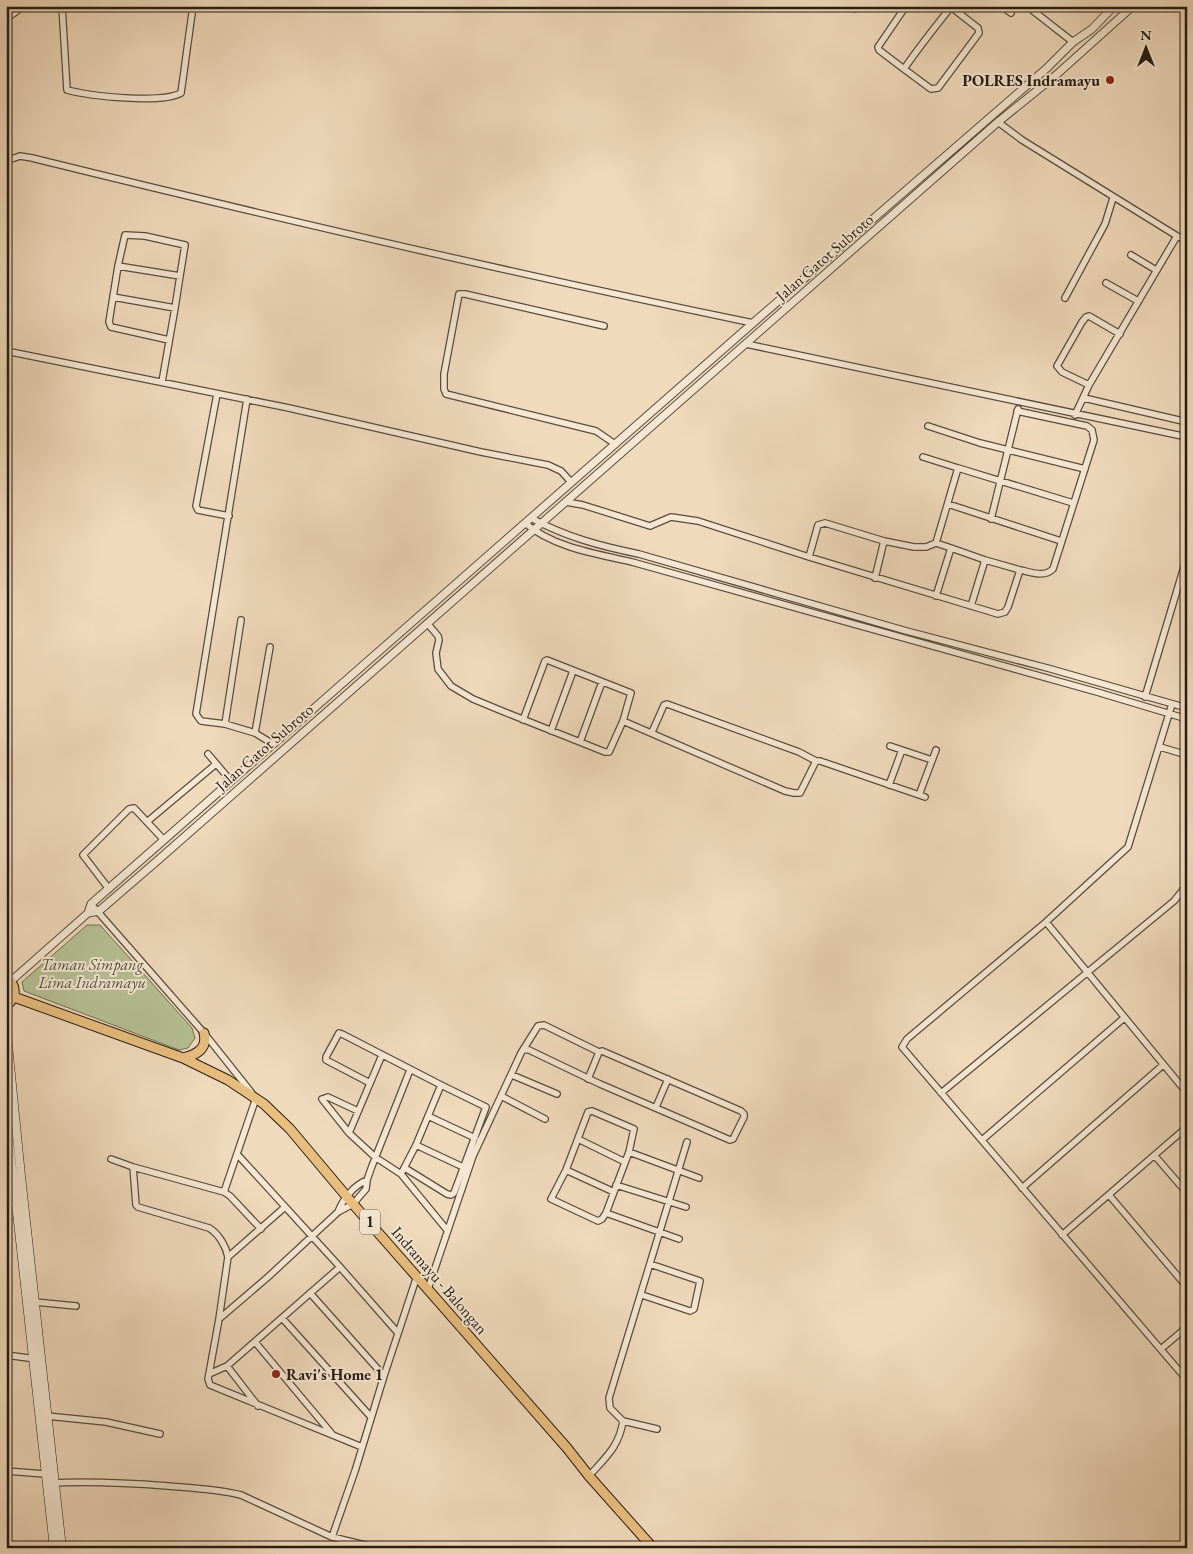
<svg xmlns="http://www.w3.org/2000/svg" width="1193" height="1554" viewBox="0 0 1193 1554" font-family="'EB Garamond',serif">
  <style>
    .green { fill: #b5c094; stroke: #6e6e54 }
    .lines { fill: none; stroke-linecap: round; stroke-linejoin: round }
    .minor-casing { stroke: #584c3d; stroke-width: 8 }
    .tertiary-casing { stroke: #584c3d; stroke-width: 9 }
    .secondary-casing { stroke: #261c13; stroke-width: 9 }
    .trunk-casing { stroke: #261c13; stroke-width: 11 }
    .minor { stroke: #f5e7d3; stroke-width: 5.5 }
    .tertiary { stroke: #f5e7d3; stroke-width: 7 }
    .secondary { stroke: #f5e7d3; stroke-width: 8 }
    .trunk { stroke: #e8bd7e; stroke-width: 9 }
    .poi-dot { fill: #8f2418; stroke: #f5e7d3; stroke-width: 2 }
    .labels { text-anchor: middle; stroke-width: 4; stroke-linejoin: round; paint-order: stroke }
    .shield { fill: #f5e7d3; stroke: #64594d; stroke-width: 1 }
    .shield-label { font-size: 15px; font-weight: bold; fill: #261c13 }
    .poi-label { font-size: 16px; font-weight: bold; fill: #261c13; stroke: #f5e7d3; text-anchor: end }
    .street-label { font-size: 16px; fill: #261c13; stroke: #f5e7d3 }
    .park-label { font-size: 16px; font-style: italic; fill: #514d3a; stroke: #f5e7d3 }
  </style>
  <rect width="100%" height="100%" fill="#f0dabc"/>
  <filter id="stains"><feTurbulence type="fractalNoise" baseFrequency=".004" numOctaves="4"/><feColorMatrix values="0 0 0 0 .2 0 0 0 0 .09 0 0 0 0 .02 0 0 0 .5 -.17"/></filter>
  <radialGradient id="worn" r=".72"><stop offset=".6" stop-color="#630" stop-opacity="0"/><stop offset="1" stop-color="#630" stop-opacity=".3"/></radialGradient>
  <path class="green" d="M87,925H100L192,1028L195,1038L188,1048L179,1050L24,991L22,982Z"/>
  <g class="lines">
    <defs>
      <path id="minor" d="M62,6L67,90C90,96 161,104 181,93L193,6
        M848,6L855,9L861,6
        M951,6V7L978,28L979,33L938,88L931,89L904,69C919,47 935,27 951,7V6
        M1001,6L1011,13
        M1027,6L1073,42
        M904,69L879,50L878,47L906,6
        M998,122L1022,140L1177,236
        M6,161L20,156L32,158C271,217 511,273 753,323
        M6,174H8
        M1131,255L1156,270
        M118,266L125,235L145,236L185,245L180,276
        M1106,283L1138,301
        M113,297L118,266L180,276L175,308
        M1065,298L1105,224L1113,198
        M604,326L465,294H459L444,374V389L446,394L596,431L615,444
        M746,344L1187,437
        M6,351L289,408L481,452L548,465L561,471L571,482
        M162,382L175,308L113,297L109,322L111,327L169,340
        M1089,385L1062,372L1057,366L1082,322L1086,317L1089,316L1120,334
        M217,394L196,506L198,510L229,516
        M1084,398L1187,422
        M247,399L196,714L201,721L225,724L255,733L273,744
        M1075,415L1089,385L1177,236L1187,241
        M928,426L980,443L1085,469
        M923,457L958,468
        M566,502L583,505L650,526L671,517L698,521L809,557L998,614L1005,612L1008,607L1020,570C1031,572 1044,578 1053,569L1094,440L1092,430L1087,426L1017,411
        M948,504L1061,541
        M531,518C566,537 600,546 639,554L903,630L1051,669L1187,708
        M991,519L1018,409
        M525,523C552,547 597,554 632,562L1097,692L1187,719
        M884,541L914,547H926L936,543L951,548L936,596
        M936,543L958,468L1073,503
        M951,548L985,560L971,606
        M809,557L818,525L825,523L884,541L875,578
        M985,560L1020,570
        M427,623L438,636L439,640L436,653L438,669L451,686L473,699L502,711L605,752H609L623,721L785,791L794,793H800L816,761H820L925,797
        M1145,697L1187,557
        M1172,704L1128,847L1046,922L907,1039L902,1047L1187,1380
        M523,720L545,661L547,660L631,693L623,721
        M225,724L241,620
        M551,731L573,671
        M652,732L664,705L667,704L799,752L816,761
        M255,733L270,647
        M580,742L602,682
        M890,746L932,760
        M1160,747L1187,755
        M208,754L231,781
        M889,785L902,750
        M919,795L936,750
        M148,821L216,764
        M109,889L83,855L129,809L134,808L164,840
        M91,904L204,1033L251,1092
        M1046,922L1187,1093
        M512,1075L557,1094
        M588,1079L599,1052
        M370,1083L326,1060V1057L339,1033L342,1034L441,1085L416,1145L401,1174L375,1157L349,1133L382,1055
        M941,1093L1174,901L1187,885
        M501,1096L545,1119
        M656,1107L668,1079
        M592,1111L634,1129L629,1152L606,1213L602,1219L598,1221L551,1199L566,1170L588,1112Z
        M428,1116L475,1138
        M349,1133L322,1099L328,1097L358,1111
        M578,1139L625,1162
        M982,1140L1124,1018
        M416,1145L463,1167
        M629,1152L699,1178
        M237,1154L340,1267L398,1333
        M1155,1156L1187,1193
        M111,1159L133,1167L136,1205L138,1207L209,1228C218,1233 226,1246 228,1257L219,1319
        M133,1167L224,1192L230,1196L261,1229
        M405,1168L447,1194L451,1195L454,1193L486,1107L441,1085
        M566,1170L614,1192
        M401,1174L447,1230
        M616,1185L686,1207
        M1022,1188L1163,1065
        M224,1192L256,1098
        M1109,1195L1187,1287
        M338,1212C343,1199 353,1186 367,1180
        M606,1213L679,1239
        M1062,1235L1187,1127
        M228,1257L285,1207
        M428,1289L473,1156L521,1053L538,1026L544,1025L599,1052L602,1051L741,1111L744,1114V1117L733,1139L730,1140L600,1084L529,1050L524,1049
        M310,1293L384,1376L355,1471L332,1537
        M642,1295L690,1311L694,1309L700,1281L650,1264
        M35,1302L76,1306
        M282,1318L371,1417
        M255,1342L332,1434
        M1161,1349L1187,1327
        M6,1355L36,1359
        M227,1366L340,1267
        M209,1374L219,1319L268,1277L338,1212L353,1204L366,1189L367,1180L372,1166L410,1070
        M384,1376L417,1276
        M258,1406L227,1366L209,1374L208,1379L210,1385L362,1447
        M47,1416L106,1422L160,1434
        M657,1429L623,1421L610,1408L609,1398L687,1142
        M6,1471L45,1474
        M589,1476C605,1458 619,1447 623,1421
        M51,1483C90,1481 129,1483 168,1486C192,1488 217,1489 241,1495L332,1537L377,1548"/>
      <path id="tertiary" d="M6,18L23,6
        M88,913L91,904L753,323L1047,68L1073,42L1092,29L1114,6
        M11,981L88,913L99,911L157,861L998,122L1055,76L1133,6"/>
      <path id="secondary" d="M6,1025L21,1176L62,1548
        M6,1113L54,1548"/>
      <path id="trunk" d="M6,977C17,985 17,998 6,1006
        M14,997L183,1058L228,1080L264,1104L290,1129L353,1204L567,1448L589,1476L653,1548
        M183,1058C196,1055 208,1049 204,1033"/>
    </defs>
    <use href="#minor" class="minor-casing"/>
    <use href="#tertiary" class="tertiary-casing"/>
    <use href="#secondary" class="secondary-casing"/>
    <use href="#trunk" class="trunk-casing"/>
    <use href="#minor" class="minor"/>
    <use href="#tertiary" class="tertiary"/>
    <use href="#secondary" class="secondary"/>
    <use href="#trunk" class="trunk"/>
  </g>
  <g class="poi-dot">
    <circle cx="1110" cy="80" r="5"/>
    <circle cx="276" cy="1374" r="5"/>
  </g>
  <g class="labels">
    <rect class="shield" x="360" y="1209.5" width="20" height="25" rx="4"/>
    <g class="shield-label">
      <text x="370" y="1227">1</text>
    </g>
    <g class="poi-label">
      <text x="1100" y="86">POLRES Indramayu</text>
      <text x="286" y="1380" text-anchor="start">Ravi's Home 1</text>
    </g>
    <g class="street-label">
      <text transform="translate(824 257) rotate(-41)" y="6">Jalan Gatot Subroto</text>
      <text transform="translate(264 747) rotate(-41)" y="6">Jalan Gatot Subroto</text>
      <text transform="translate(440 1280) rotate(49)" y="6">Indramayu - Balongan</text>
    </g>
    <g class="park-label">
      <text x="92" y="970">Taman Simpang<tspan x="92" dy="18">Lima Indramayu</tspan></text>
    </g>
  </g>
  <rect width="1193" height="1554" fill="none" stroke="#f0dabc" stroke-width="25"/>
  <rect x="8" y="8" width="1178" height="1539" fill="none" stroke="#261c13" stroke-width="2.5"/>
  <rect x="12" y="12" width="1168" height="1529" fill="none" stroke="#261c13"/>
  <g transform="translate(1146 48)" stroke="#f5e7d3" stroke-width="4" paint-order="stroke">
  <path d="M0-4L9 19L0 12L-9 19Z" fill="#261c13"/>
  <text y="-8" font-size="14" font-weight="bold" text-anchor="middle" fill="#261c13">N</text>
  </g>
  <rect width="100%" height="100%" filter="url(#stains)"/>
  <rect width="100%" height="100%" fill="url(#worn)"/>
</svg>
